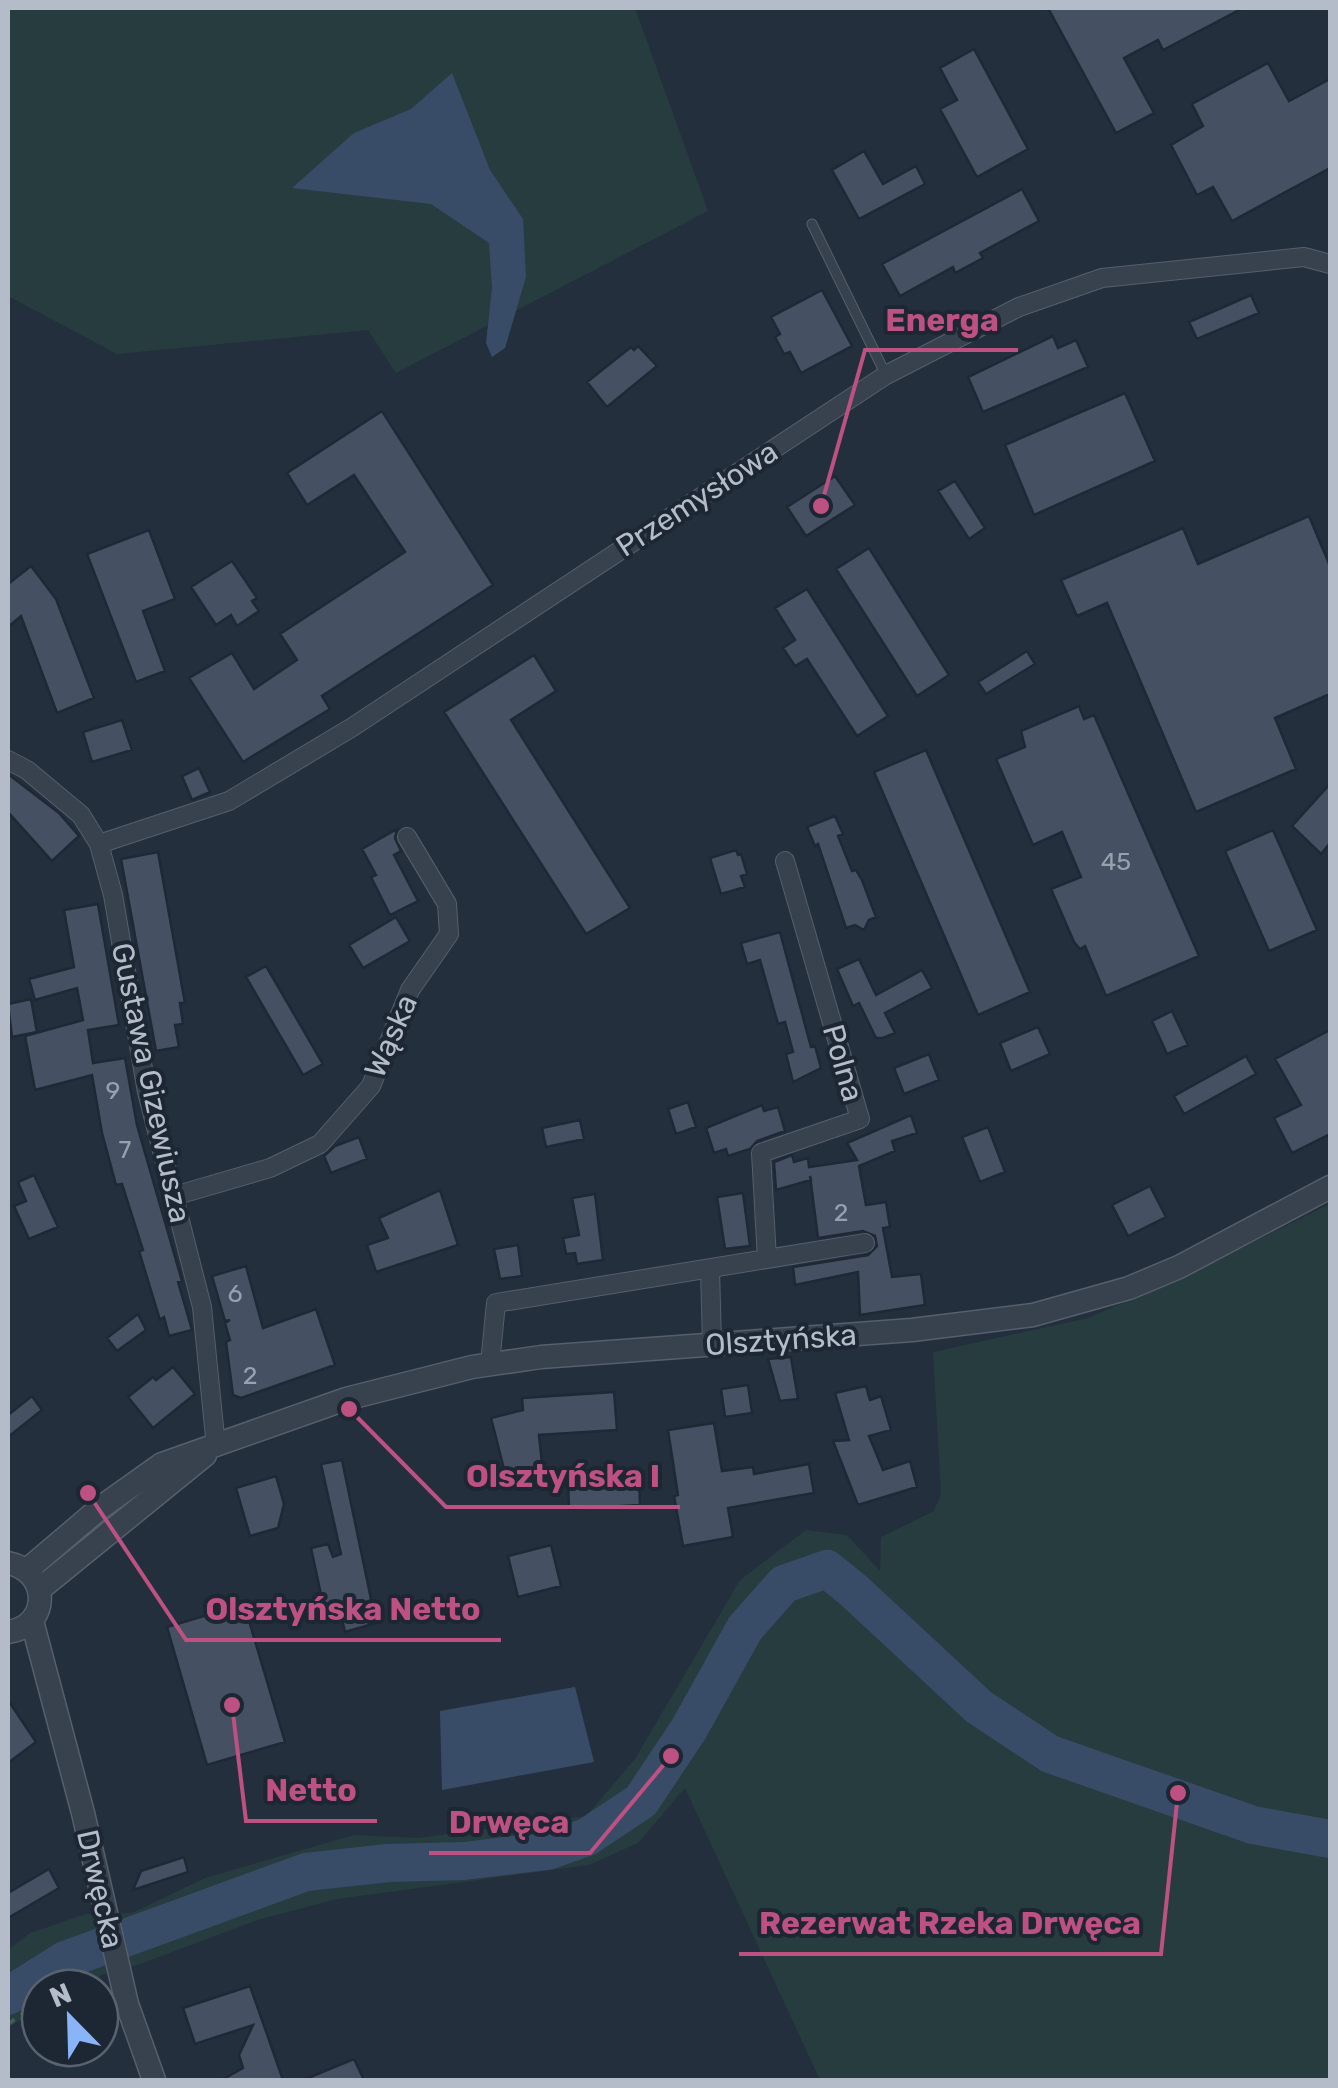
<svg xmlns="http://www.w3.org/2000/svg" width="1338" height="2088" viewBox="0 0 1338 2088" font-family="Rubik,sans-serif">
  <style>
    .green { fill: #263c3f }
    .water { fill: #394c67 }
    .lines { fill: none; stroke-linecap: round; stroke-linejoin: round }
    .river { stroke: #394c67; stroke-width: 38 }
    .building { fill: #455162; stroke: #1f2835; stroke-width: 2.5 }
    .service-casing { stroke: #565f6c; stroke-width: 11 }
    .minor-casing { stroke: #565f6c; stroke-width: 20 }
    .tertiary-casing { stroke: #565f6c; stroke-width: 25 }
    .path { stroke: #44595c; stroke-width: 4; stroke-dasharray: 8 8; stroke-linecap: butt }
    .service { stroke: #38414e; stroke-width: 9 }
    .minor { stroke: #38414e; stroke-width: 18 }
    .tertiary { stroke: #38414e; stroke-width: 22 }
    .labels { text-anchor: middle; stroke-width: 8; stroke-linejoin: round; paint-order: stroke }
    .number-label { font-size: 25px; fill: #98a1af }
    .street-label { font-size: 30px; fill: #b4bcc9; stroke: #1d2633 }
    .leader { fill: none; stroke: #bd5182; stroke-width: 4 }
    .callout-dot { fill: #bd5182; stroke: #1d2633; stroke-width: 4 }
    .callout-label { font-size: 32px; text-anchor: middle; font-weight: bold; fill: #bd5182; stroke: #1d2633; stroke-width: 8; stroke-linejoin: round; paint-order: stroke }
  </style>
  <rect width="100%" height="100%" fill="#242f3e"/>
  <path class="green" d="M8,8H635L708,211L396,373L368,330L117,354L8,296Z
    M1330,1204V2080H820L685,1788L638,1843L589,1865L337,1899L257,1920L143,1963L99,1976L103,1992H100V1988H40V2007L8,2028V1950L30,1933L86,1914L132,1913L205,1878L354,1835L417,1838L586,1816L635,1759L740,1580L806,1530L847,1535L880,1571L881,1537L934,1511L941,1494L933,1352L1088,1318L1185,1276Z"/>
  <path class="water" d="M452,73L490,170L523,219L526,277L505,348L492,357L486,343L492,288L489,243L431,204L292,188L354,133L411,109Z
    M575,1687L594,1762L442,1790L440,1711Z"/>
  <g class="lines">
    <path class="river" d="M8,1996L65,1960L306,1872L388,1863L464,1861L547,1851L587,1837L641,1801L689,1729L745,1628L784,1584L827,1569L853,1590L979,1707L1050,1754L1253,1825L1330,1839"/>
  </g>
  <path class="building" d="M1048,8H1243L1163,50L1158,40L1124,58L1154,113L1116,133Z
    M974,49L1028,149L977,177L940,109L957,100L940,68Z
    M1268,63L1289,101L1330,79V168L1232,221L1213,187L1197,195L1171,145L1203,126L1192,104Z
    M864,151L883,184L916,166L925,184L859,219L832,170Z
    M1022,189L1039,221L980,253L983,258L955,273L953,267L900,296L882,264Z
    M822,290L852,346L801,373L790,352L784,354L775,337L780,334L771,317Z
    M1251,295L1259,313L1197,339L1189,322Z
    M1053,336L1058,348L1076,340L1088,367L983,412L968,377Z
    M638,346L657,366L607,407L587,382L631,347L634,350Z
    M1125,393L1155,461L1034,515L1005,445Z
    M382,411L493,585L322,696L330,709L243,762L189,678L232,653L254,689L297,660L280,634L405,552L354,475L307,505L287,473Z
    M835,476L855,505L806,536L787,507Z
    M955,481L985,528L969,539L938,491Z
    M1309,516L1330,566V694L1275,718L1296,769L1196,812L1107,603L1077,616L1061,580L1183,528L1198,564Z
    M149,530L175,599L143,611L165,671L136,682L87,554Z
    M869,548L949,675L917,696L836,569Z
    M232,561L257,598L252,601L259,611L237,626L231,615L216,625L191,587Z
    M31,566L56,599L94,698L57,713L21,616L8,627V584Z
    M807,589L888,716L857,736L807,659L795,666L783,648L795,640L775,608Z
    M1027,651L1035,664L986,694L978,682Z
    M534,655L556,691L511,720L630,908L586,934L444,712Z
    M1079,706L1084,719L1094,715L1199,956L1106,996L1085,946L1080,949L1074,942L1051,889L1081,877L1062,832L1033,845L996,759L1025,747L1021,731Z
    M122,720L132,750L92,762L83,732Z
    M926,750L1030,992L978,1015L874,772Z
    M199,768L210,792L192,800L182,776Z
    M8,774L59,813L79,836L52,861L8,812Z
    M1330,784V843L1321,854L1292,826Z
    M835,816L843,834L838,836L852,871L856,870L862,880L876,917L869,920L864,930L855,925L846,928L818,844L815,846L807,827Z
    M397,829L395,838L401,851L394,855L418,901L390,915L371,877L376,875L362,849Z
    M1273,830L1317,930L1269,951L1225,851Z
    M736,850L738,855L741,854L747,874L741,876L745,887L721,894L710,858Z
    M158,852L185,1003H180L183,1024L175,1025L179,1047L156,1051L121,859Z
    M98,904L119,1025L88,1030L93,1063L125,1058L137,1125L182,1281L178,1282L192,1330L169,1336L164,1317L160,1320L139,1251L143,1250L122,1184L116,1185L102,1133L92,1075L35,1090L25,1036L83,1020L77,988L35,1000L29,979L74,967L64,910Z
    M396,917L410,941L363,968L349,945Z
    M780,932L811,1047L815,1046L821,1068L793,1082L786,1054L793,1052L785,1022L778,1024L760,960L747,964L741,943Z
    M859,959L876,995L922,970L932,988L885,1013L895,1033L883,1038H876L859,1003L853,1006L837,969Z
    M266,966L323,1064L303,1075L246,977Z
    M31,999L37,1032L12,1037L8,1004Z
    M1172,1011L1188,1045L1167,1054L1152,1021Z
    M1038,1027L1050,1054L1011,1071L1000,1043Z
    M1330,1030V1134L1292,1153L1274,1118L1301,1105L1275,1059Z
    M929,1054L939,1080L904,1094L894,1068Z
    M1246,1056L1256,1074L1184,1114L1174,1096Z
    M688,1102L696,1127L676,1134L668,1109Z
    M762,1105L764,1111L778,1107L785,1131L757,1141L750,1149L728,1156L726,1149L714,1153L706,1128Z
    M911,1115L917,1133L892,1141L895,1151L859,1166L866,1205L886,1202L890,1227L883,1228L892,1277L921,1274L925,1305L860,1315L858,1272L795,1285L793,1267L868,1255L877,1246L875,1236L863,1231L818,1238L810,1176L811,1180L776,1190L774,1162L792,1155L794,1162L808,1158L809,1167L857,1160L847,1143Z
    M580,1120L584,1139L546,1147L542,1128Z
    M988,1127L1005,1172L980,1182L962,1137Z
    M359,1137L367,1159L331,1173L324,1156L335,1146Z
    M34,1175L58,1227L29,1239L14,1206L26,1201L18,1182Z
    M1150,1186L1166,1217L1128,1236L1112,1205Z
    M440,1190L458,1245L376,1272L367,1245L388,1238L379,1218Z
    M743,1193L750,1246L725,1249L717,1197Z
    M595,1194L603,1260L577,1264L575,1253L566,1254L563,1238L579,1235L572,1198Z
    M518,1245L522,1276L500,1279L494,1249Z
    M246,1266L263,1328L316,1309L335,1365L241,1398L233,1395L226,1342L230,1340L225,1323L230,1320L225,1321L212,1276Z
    M138,1314L146,1330L117,1351L107,1338Z
    M791,1357L798,1399L780,1401L768,1359Z
    M173,1367L195,1394L153,1428L128,1397L153,1377L156,1380Z
    M748,1385L752,1413L725,1417L721,1389Z
    M866,1386L870,1400L881,1396L891,1430L869,1436L883,1470L910,1461L917,1487L858,1505L833,1441L849,1440L835,1393Z
    M614,1392L617,1430L539,1435L543,1473L507,1481L491,1418L523,1410L522,1398Z
    M32,1396L42,1410L8,1437V1415Z
    M714,1423L722,1471L753,1467L754,1474L809,1464L814,1493L728,1508L733,1537L683,1546L674,1496L678,1495L668,1430Z
    M342,1460L376,1623L345,1632L341,1615L326,1618L311,1548L328,1544L333,1557L341,1554L321,1464Z
    M276,1476L284,1504L278,1528L250,1536L236,1488Z
    M639,1477L640,1505L569,1509L568,1480Z
    M551,1545L561,1586L518,1597L508,1556Z
    M244,1604L285,1742L207,1765L167,1627Z
    M8,1700L36,1742L8,1763Z
    M184,1857L188,1872L133,1890L141,1871Z
    M49,1869L59,1888L8,1918V1893Z
    M250,1986L262,2020L283,2080H222L243,2068L239,2055L253,2025L195,2044L183,2008Z
    M354,2059L364,2080H303Z"/>
  <g class="lines">
    <defs>
      <path id="service" d="M812,224L886,375"/>
      <path id="minor" d="M8,760L27,770L81,815L99,844L113,895L147,1092L202,1307L216,1447
        M99,844L229,801L351,728L886,375L1019,307L1102,278L1304,257L1330,264
        M174,1196L270,1168L320,1144L371,1086L410,990L449,934L447,904L407,837
        M767,1259L761,1153L860,1119L785,861
        M710,1269L712,1344
        M490,1364L496,1303L865,1243"/>
      <path id="tertiary" d="M8,1563C50,1571 51,1626 8,1632
        M27,1570L100,1508L162,1464L346,1399L472,1367L541,1357L912,1330L1033,1315L1129,1288L1179,1267L1330,1187
        M40,1589L205,1455
        M32,1621L83,1813L127,2004L154,2080"/>
    </defs>
    <use href="#service" class="service-casing"/>
    <use href="#minor" class="minor-casing"/>
    <use href="#tertiary" class="tertiary-casing"/>
    <path class="path" d="M88,1988L100,1986
      M8,2024L40,2002"/>
    <use href="#service" class="service"/>
    <use href="#minor" class="minor"/>
    <use href="#tertiary" class="tertiary"/>
  </g>
  <g class="labels">
    <g class="number-label">
      <text x="1116" y="870">45</text>
      <text x="113" y="1099">9</text>
      <text x="125" y="1158">7</text>
      <text x="841" y="1221">2</text>
      <text x="235" y="1302">6</text>
      <text x="250" y="1384">2</text>
    </g>
    <g class="street-label">
      <text transform="translate(697 499) rotate(-33)" y="10">Przemysłowa</text>
      <text transform="translate(391 1036) rotate(-66)" y="10">Wąska</text>
      <text transform="translate(843 1063) rotate(74)" y="10">Polna</text>
      <text transform="translate(151 1083) rotate(78)" y="10">Gustawa Gizewiusza</text>
      <text transform="translate(781 1340) rotate(-4)" y="10">Olsztyńska</text>
      <text transform="translate(100 1889) rotate(77)" y="10">Drwęcka</text>
    </g>
  </g>
  <path class="leader" d="M821 506L865 350H1018M349 1409L446 1507H680M88 1493L186 1640H501M232 1705L246 1821H377M671 1756L590 1853H429M1178 1793L1161 1954H739"/>
  <g class="callout-dot">
    <circle cx="821" cy="506" r="10"/>
    <circle cx="349" cy="1409" r="10"/>
    <circle cx="88" cy="1493" r="10"/>
    <circle cx="232" cy="1705" r="10"/>
    <circle cx="671" cy="1756" r="10"/>
    <circle cx="1178" cy="1793" r="10"/>
  </g>
  <g class="callout-label">
    <text x="942" y="331">Energa</text>
    <text x="563" y="1487">Olsztyńska I</text>
    <text x="343" y="1620">Olsztyńska Netto</text>
    <text x="311" y="1801">Netto</text>
    <text x="509" y="1833">Drwęca</text>
    <text x="950" y="1934">Rezerwat Rzeka Drwęca</text>
  </g>
  <rect width="1338" height="2088" fill="none" stroke="#b4bcc9" stroke-width="20"/>
  <g transform="translate(70 2018) rotate(337)"><circle r="48" fill="#1d2633" stroke="#59626f" stroke-width="2.5"/>
  <path d="M0-8L18 38L0 25L-18 38Z" fill="#8ab4f8"/>
  <text y="-15" font-size="28" font-weight="bold" text-anchor="middle" fill="#b4bcc9">N</text>
  </g>
</svg>
